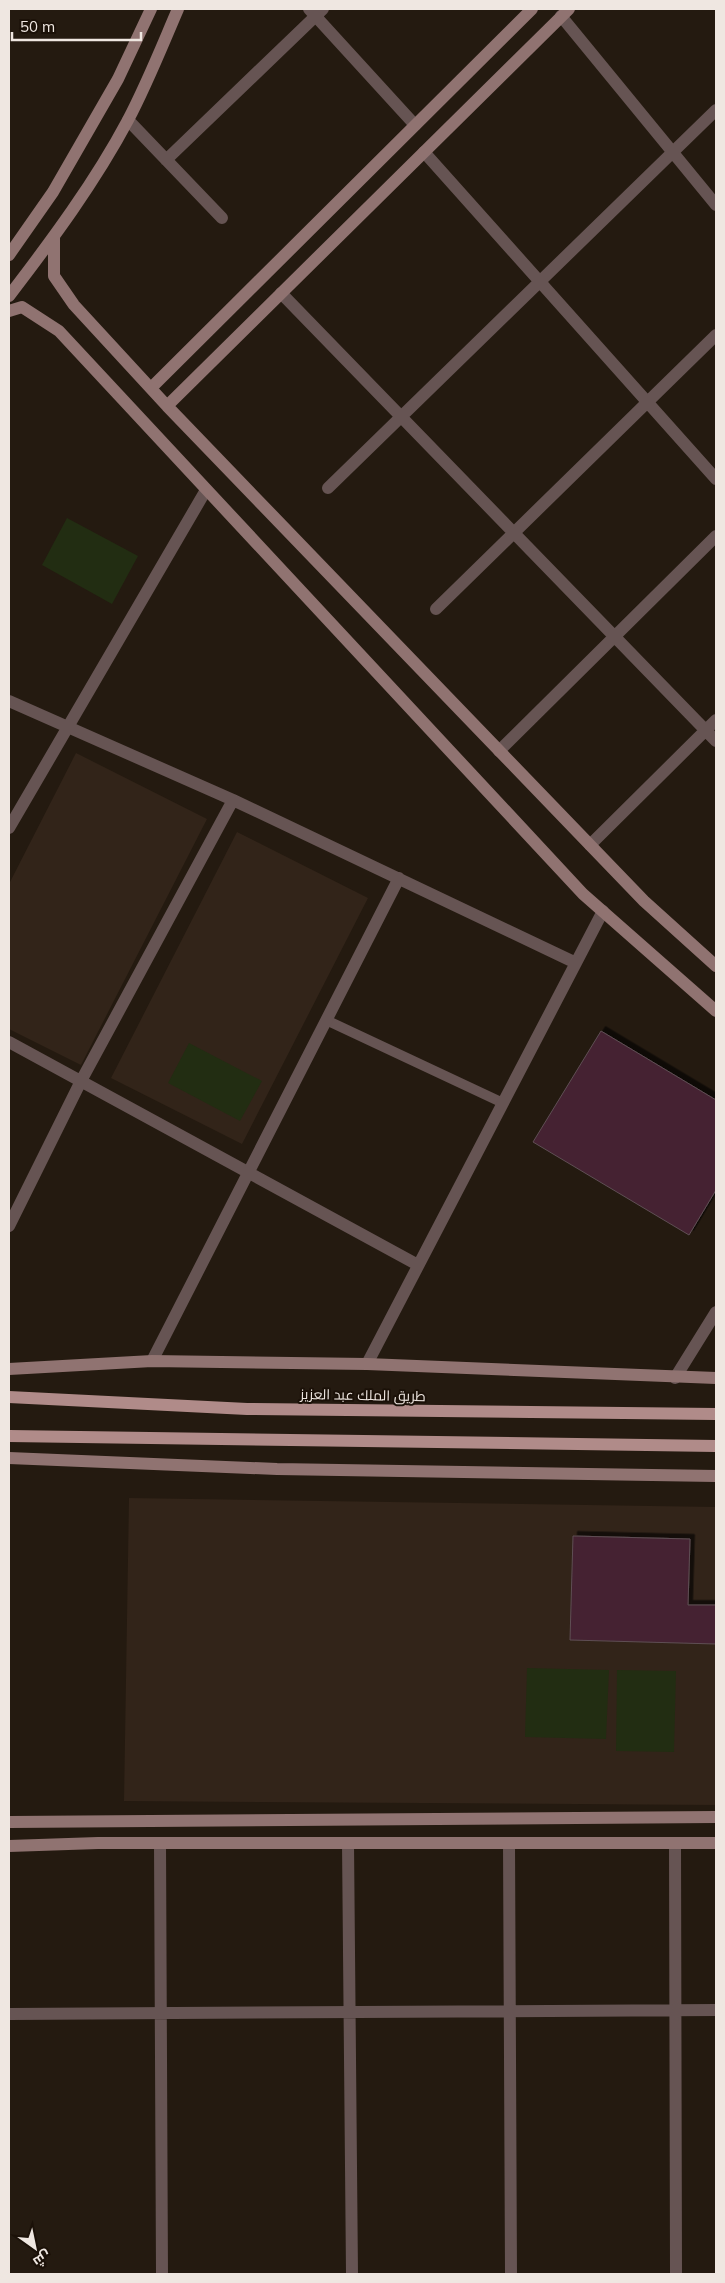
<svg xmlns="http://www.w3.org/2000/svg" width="725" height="2283" viewBox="0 0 725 2283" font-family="Mulish,Cairo,sans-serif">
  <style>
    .education { fill: #322419 }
    .green { fill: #222d12 }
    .building { fill: #442331; stroke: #5f4e54; filter: url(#shadow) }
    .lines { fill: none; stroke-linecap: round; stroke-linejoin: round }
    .lane { stroke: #665453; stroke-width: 10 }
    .street { stroke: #665453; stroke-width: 12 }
    .secondary { stroke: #907371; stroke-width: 12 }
    .primary { stroke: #b08b89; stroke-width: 12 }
    .labels { text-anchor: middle; stroke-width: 4; stroke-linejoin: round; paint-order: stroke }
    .street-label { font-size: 14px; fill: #efe7e1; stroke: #1b1108 }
  </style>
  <defs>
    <filter id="shadow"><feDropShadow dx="4.5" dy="-4.5" stdDeviation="0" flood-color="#0009"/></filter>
  </defs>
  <rect width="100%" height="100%" fill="#241a10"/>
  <path class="education" d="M76,753L207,819L81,1065L9,1029V884Z
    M237,832L368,898L242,1144L111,1078Z
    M129,1498L716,1507V1805L124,1801Z"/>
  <path class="green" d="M67,518L138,556L112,604L42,565Z
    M189,1043L262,1081L240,1121L168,1083Z
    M527,1668L609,1670L606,1739L525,1737Z
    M617,1670L676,1671L674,1752L616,1751Z"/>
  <path class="building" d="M601,1031L716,1100V1190L689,1235L533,1142Z
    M573,1536L690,1539L688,1605H716V1644L570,1640Z"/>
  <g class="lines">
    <path class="lane" d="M326,1020L503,1103"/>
    <path class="street" d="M309,9L415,125
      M561,16L716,205
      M128,120L222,218
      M424,152L716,479
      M166,160L323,9
      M281,293L716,741
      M328,488L716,110
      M436,609L716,335
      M9,701L233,800L576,963
      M499,751L716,536
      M9,828L206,490
      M590,845L716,720
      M9,1042L418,1265
      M9,1226L81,1081L233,800
      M152,1361L399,878
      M367,1364L603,911
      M675,1378L716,1312
      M160,1843L162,2274
      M348,1843L352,2274
      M509,1843L511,2274
      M675,1843L676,2274
      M9,2014L716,2010"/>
    <path class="secondary" d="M54,237V276L74,305L167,406L644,901L716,966
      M9,255L53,192L118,79L151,9
      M9,296C52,240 95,182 128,120C147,84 162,46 178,9
      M9,311L22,307L59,331L583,894L716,1011
      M151,388L532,9
      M167,406L569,9
      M9,1369L152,1361L367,1364L716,1378
      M9,1458L277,1469L716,1476
      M9,1822L716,1817
      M9,1846L98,1843H716"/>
    <path class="primary" d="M9,1397L247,1409L716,1414
      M9,1436L716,1446"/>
  </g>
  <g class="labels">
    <g class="street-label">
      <text transform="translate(363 1395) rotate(1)" y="5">طريق الملك عبد العزيز</text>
    </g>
  </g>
  <rect width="725" height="2283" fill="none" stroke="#efe7e1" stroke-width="20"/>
  <g transform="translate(35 2248) rotate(147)" stroke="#1b1108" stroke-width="4" paint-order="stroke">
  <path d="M0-4L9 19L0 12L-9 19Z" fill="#efe7e1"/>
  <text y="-8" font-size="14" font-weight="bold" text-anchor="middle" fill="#efe7e1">ش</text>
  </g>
  <path d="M12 32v8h129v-8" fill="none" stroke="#efe7e1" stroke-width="2.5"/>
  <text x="20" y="32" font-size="15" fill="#efe7e1" stroke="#1b1108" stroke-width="4" paint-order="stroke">50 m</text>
</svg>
